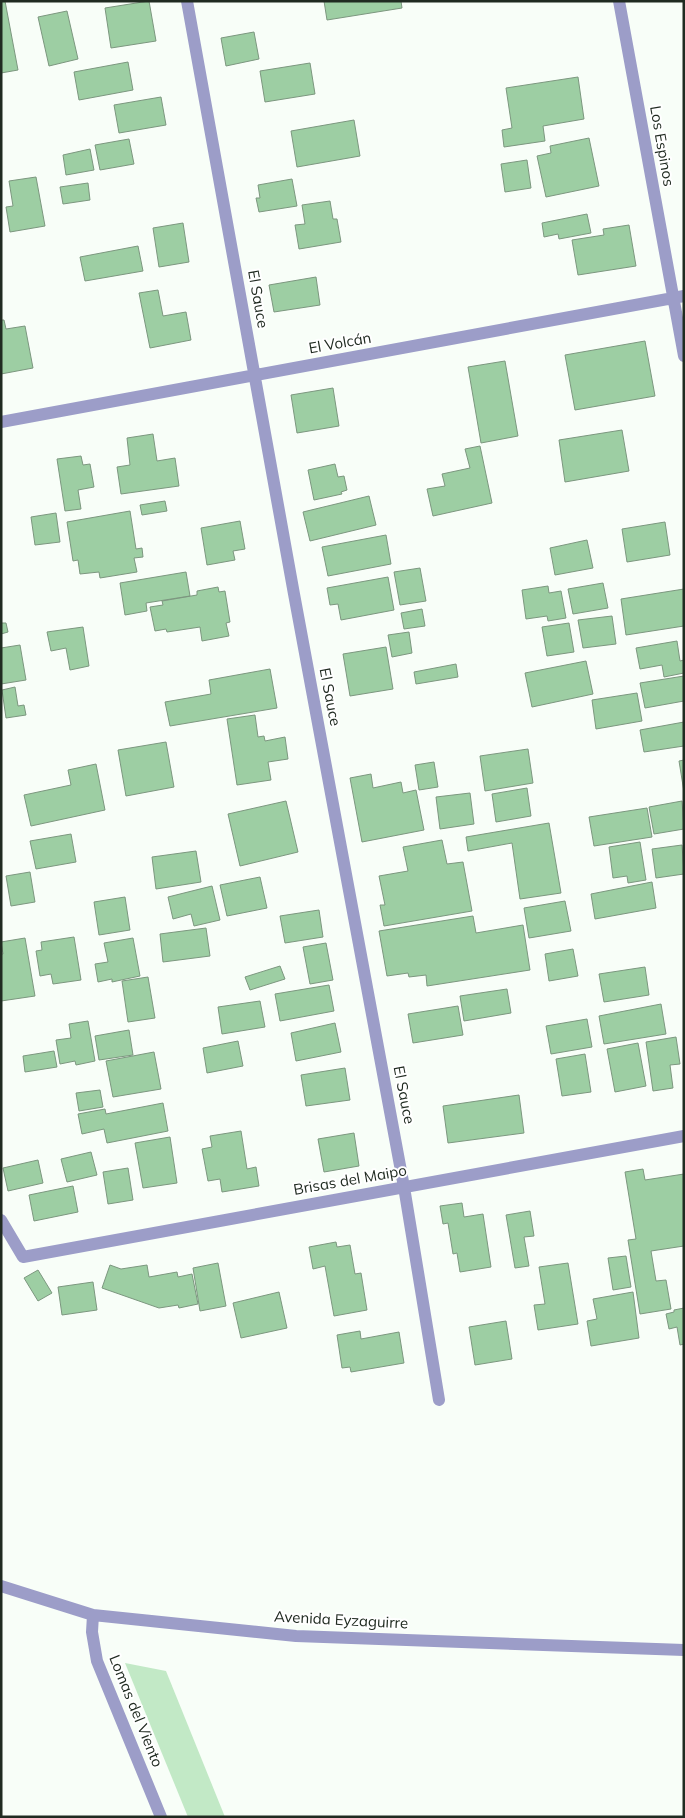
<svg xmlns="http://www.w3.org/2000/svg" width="685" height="1818" viewBox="0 0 685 1818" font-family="Mulish,sans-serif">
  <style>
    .green { fill: #c2e9c6 }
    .building { fill: #9dcea3; stroke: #7c977f }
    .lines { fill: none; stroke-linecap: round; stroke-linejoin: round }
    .minor { stroke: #9c9dc8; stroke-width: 12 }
    .labels { text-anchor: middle; stroke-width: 4; stroke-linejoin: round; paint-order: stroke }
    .street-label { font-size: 15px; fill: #202b21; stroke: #fff }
  </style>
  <rect width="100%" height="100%" fill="#f8fef8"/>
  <path class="green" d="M125,1663L166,1671L225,1817H188Z"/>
  <path class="building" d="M1,1H5L18,70L1,73Z
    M149,1L156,41L111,48L105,8Z
    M324,1H401L402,8L327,20Z
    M67,11L78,59L49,66L38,17Z
    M254,32L259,59L226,66L221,38Z
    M128,62L133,90L79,100L74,72Z
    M310,63L315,94L265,102L260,71Z
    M578,77L584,119L543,126L545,141L504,147L502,130L512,128L506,88Z
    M161,97L166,125L119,133L114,105Z
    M354,120L360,156L297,167L291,131Z
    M589,138L599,186L546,197L537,156L551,153L550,146Z
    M129,139L134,164L100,170L95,145Z
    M90,149L94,170L66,175L63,155Z
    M527,160L531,188L505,192L501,164Z
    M36,177L45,226L10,232L6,207L13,206L9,181Z
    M292,179L297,206L259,212L256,198H260L258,185Z
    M88,183L90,200L63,204L60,187Z
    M330,201L333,219H337L341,242L299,249L295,225L305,224L302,205Z
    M587,214L591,233L559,239L558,234L544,237L542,223Z
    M183,223L189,262L159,267L153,228Z
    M629,225L636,266L578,275L572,240L604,235L603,229Z
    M138,246L143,271L85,281L80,257Z
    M316,277L320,305L274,312L269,285Z
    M158,290L163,316L186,312L191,340L150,348L139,293Z
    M1,320H4L6,329L25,326L33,368L1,374Z
    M645,341L655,396L575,410L565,355Z
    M505,361L518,436L481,443L468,367Z
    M333,388L339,426L297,433L291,395Z
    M622,430L629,471L565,482L559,440Z
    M153,434L157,461L175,458L179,486L121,494L117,467L130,465L127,438Z
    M480,446L492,503L433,516L427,489L445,486L442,474L470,468L465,449Z
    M81,456L83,465L90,464L94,487L78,490L81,509L65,511L57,459Z
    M335,464L338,477L344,476L347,490L341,492L342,494L314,500L308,470Z
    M369,496L376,525L310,541L303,512Z
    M165,501L167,511L142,515L140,505Z
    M130,511L136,549L142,548L143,557L134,558L137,572L100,578L99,572L80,574L78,560L73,561L67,522Z
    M56,513L60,542L35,545L31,517Z
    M240,521L245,549L233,551L235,560L207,565L201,528Z
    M665,522L670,555L627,562L622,529Z
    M386,535L391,564L328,576L322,547Z
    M587,540L593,568L555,575L550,548Z
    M420,568L426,601L400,605L394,572Z
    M186,572L190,596L146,603L147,611L125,615L120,583Z
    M388,577L394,610L341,620L338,604L330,605L327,588Z
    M603,583L608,608L573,614L568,589Z
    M548,586L549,593L561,591L566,618L548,621L547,616L526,619L522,590Z
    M218,587L219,592L225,591L230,622L226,623L229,636L202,641L200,627L167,632L166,629L155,631L150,607L163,605L162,601L197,595V591Z
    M684,589V626L626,635L621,599Z
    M422,609L425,626L404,629L401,613Z
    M612,616L616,644L583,648L578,620Z
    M1,623H6L8,632L1,634Z
    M569,623L574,652L547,656L542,627Z
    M83,627L89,666L70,670L66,648L51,651L47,632Z
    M409,632L412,653L392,657L388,635Z
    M677,641L680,661L684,660V673L664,677L662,665L640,669L636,648Z
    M20,645L26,680L1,684V648Z
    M386,647L393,689L350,696L343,654Z
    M586,661L593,694L532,707L525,673Z
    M456,664L458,677L416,684L414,672Z
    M270,669L277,708L170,726L165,702L211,694L209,680Z
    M684,676V701L645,708L640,683Z
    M15,687L18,706L24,705L26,715L6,718L2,690Z
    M637,693L642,721L596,729L592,700Z
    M255,715L258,737L264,736L265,741L285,737L288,759L268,762L271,780L237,785L227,719Z
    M684,722V746L644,752L640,730Z
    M166,742L174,787L126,796L118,750Z
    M528,749L533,783L485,791L480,756Z
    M684,760V792L679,761Z
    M434,762L438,787L419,790L415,765Z
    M96,764L105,810L31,826L24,795L71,785L68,770Z
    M371,774L373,788L401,782L403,793L416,790L424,830L362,842L350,778Z
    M527,788L531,816L496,822L492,794Z
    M470,793L474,824L440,829L436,797Z
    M286,801L298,852L240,866L228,814Z
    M682,801L684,829L654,834L649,807Z
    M647,808L652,837L594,846L589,817Z
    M549,823L561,893L520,899L512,843L468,851L466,837Z
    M71,834L76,862L36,869L30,841Z
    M442,840L447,864L463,862L472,911L384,926L380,905H385L379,876L408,871L403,847Z
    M640,842L646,880L628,883L627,876L613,878L609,847Z
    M682,845L684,874L656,878L652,849Z
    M196,851L201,882L156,889L152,857Z
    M30,872L35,902L11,906L6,876Z
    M260,877L267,908L227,916L220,885Z
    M652,882L656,908L595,919L591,894Z
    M212,886L220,920L194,926L191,914L173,919L168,897Z
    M125,897L130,930L99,935L94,902Z
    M565,901L571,931L529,938L524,908Z
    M319,910L323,937L285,943L280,916Z
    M473,916L476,933L523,925L530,970L427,986L426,975L409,977L408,973L387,976L379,931Z
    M206,928L210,956L163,962L160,934Z
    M74,937L81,980L53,984L51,974L40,976L36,951L42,950L41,942Z
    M25,938L35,996L1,1001V954H3L1,942Z
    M133,938L140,976L112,982V979L98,982L95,964L108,962L104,943Z
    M326,943L333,980L310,984L303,947Z
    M573,949L578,976L549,981L545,954Z
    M280,966L285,979L250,990L245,977Z
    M645,967L649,995L604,1002L599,974Z
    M148,977L155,1018L128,1022L122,981Z
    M329,985L334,1011L280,1021L275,994Z
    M507,989L511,1013L464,1021L460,996Z
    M260,1001L265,1027L222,1034L218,1007Z
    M661,1004L666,1034L604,1044L599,1016Z
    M458,1006L463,1035L413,1043L408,1014Z
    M587,1019L592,1047L551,1054L546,1026Z
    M88,1021L95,1061L76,1065L75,1061L60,1064L56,1040L71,1038L69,1024Z
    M335,1023L341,1052L296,1061L291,1033Z
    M129,1030L133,1055L99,1060L95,1036Z
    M676,1037L680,1064L670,1065L673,1088L653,1091L646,1042Z
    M238,1041L243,1066L207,1073L203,1048Z
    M638,1043L646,1086L615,1092L607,1049Z
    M54,1051L57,1067L25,1072L23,1056Z
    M154,1052L161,1089L113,1097L106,1061Z
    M585,1054L591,1092L562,1096L556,1059Z
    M345,1068L350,1100L306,1106L301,1075Z
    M100,1090L103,1107L79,1111L76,1093Z
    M519,1095L524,1133L448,1143L443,1106Z
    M163,1103L168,1131L107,1143L104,1129L82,1134L78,1114L105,1109L106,1114Z
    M241,1131L247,1169L256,1167L259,1186L222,1192L220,1179L208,1181L202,1149L212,1147L210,1136Z
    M354,1133L359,1166L324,1172L318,1139Z
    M170,1137L177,1183L143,1188L135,1143Z
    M91,1152L97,1175L67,1182L61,1159Z
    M38,1160L43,1183L8,1191L3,1168Z
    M128,1168L133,1200L108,1204L103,1172Z
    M643,1169L645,1180L684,1174V1246L651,1251L656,1281L666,1280L671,1309L640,1314L628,1240L636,1239L625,1172Z
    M73,1186L78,1212L34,1221L29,1195Z
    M462,1203L464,1217L483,1214L491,1267L460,1272L457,1253L453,1254L448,1223L443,1224L440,1206Z
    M530,1211L534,1236L524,1237L529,1266L515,1268L506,1215Z
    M336,1242L337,1247L350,1245L355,1274L361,1273L367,1310L334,1316L325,1266L313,1269L309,1247Z
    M626,1256L631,1287L613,1290L608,1258Z
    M218,1263L226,1306L200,1311L193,1268Z
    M568,1263L578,1324L538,1330L534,1305L545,1304L539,1267Z
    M110,1265L121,1269L147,1265L149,1277L177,1272L178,1277L192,1274L198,1304L179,1308L178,1305L159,1308L102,1288Z
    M38,1270L52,1293L38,1301L24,1278Z
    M93,1282L97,1310L62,1315L58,1287Z
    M279,1292L287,1328L241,1338L233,1303Z
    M633,1292L639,1338L591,1346L587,1321L597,1319L593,1299Z
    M684,1308V1344L680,1345L677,1327L669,1329L666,1314L674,1312V1310Z
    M506,1321L512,1359L475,1365L469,1327Z
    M360,1331L361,1339L399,1332L404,1363L351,1372L350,1367L342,1368L337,1335Z"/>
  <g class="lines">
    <path class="minor" d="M187,1L294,594L404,1187L439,1400
      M619,1L684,356
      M1,422L684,296
      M1,1220L23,1257L684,1136
      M1,1586L93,1615L296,1636L684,1650
      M93,1615L92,1632L97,1661L161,1817"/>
  </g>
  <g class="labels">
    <g class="street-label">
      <text transform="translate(662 146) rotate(80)" y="5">Los Espinos</text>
      <text transform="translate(258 299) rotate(80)" y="5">El Sauce</text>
      <text transform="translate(340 343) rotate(-10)" y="5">El Volcán</text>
      <text transform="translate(330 697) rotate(79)" y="5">El Sauce</text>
      <text transform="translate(404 1095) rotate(79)" y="5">El Sauce</text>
      <text transform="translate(350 1180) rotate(-10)" y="5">Brisas del Maipo</text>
      <text transform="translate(341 1620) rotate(3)" y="5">Avenida Eyzaguirre</text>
      <text transform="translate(136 1711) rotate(68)" y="5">Lomas del Viento</text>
    </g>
  </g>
  <rect width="685" height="1818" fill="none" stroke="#202b21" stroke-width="5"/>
</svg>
